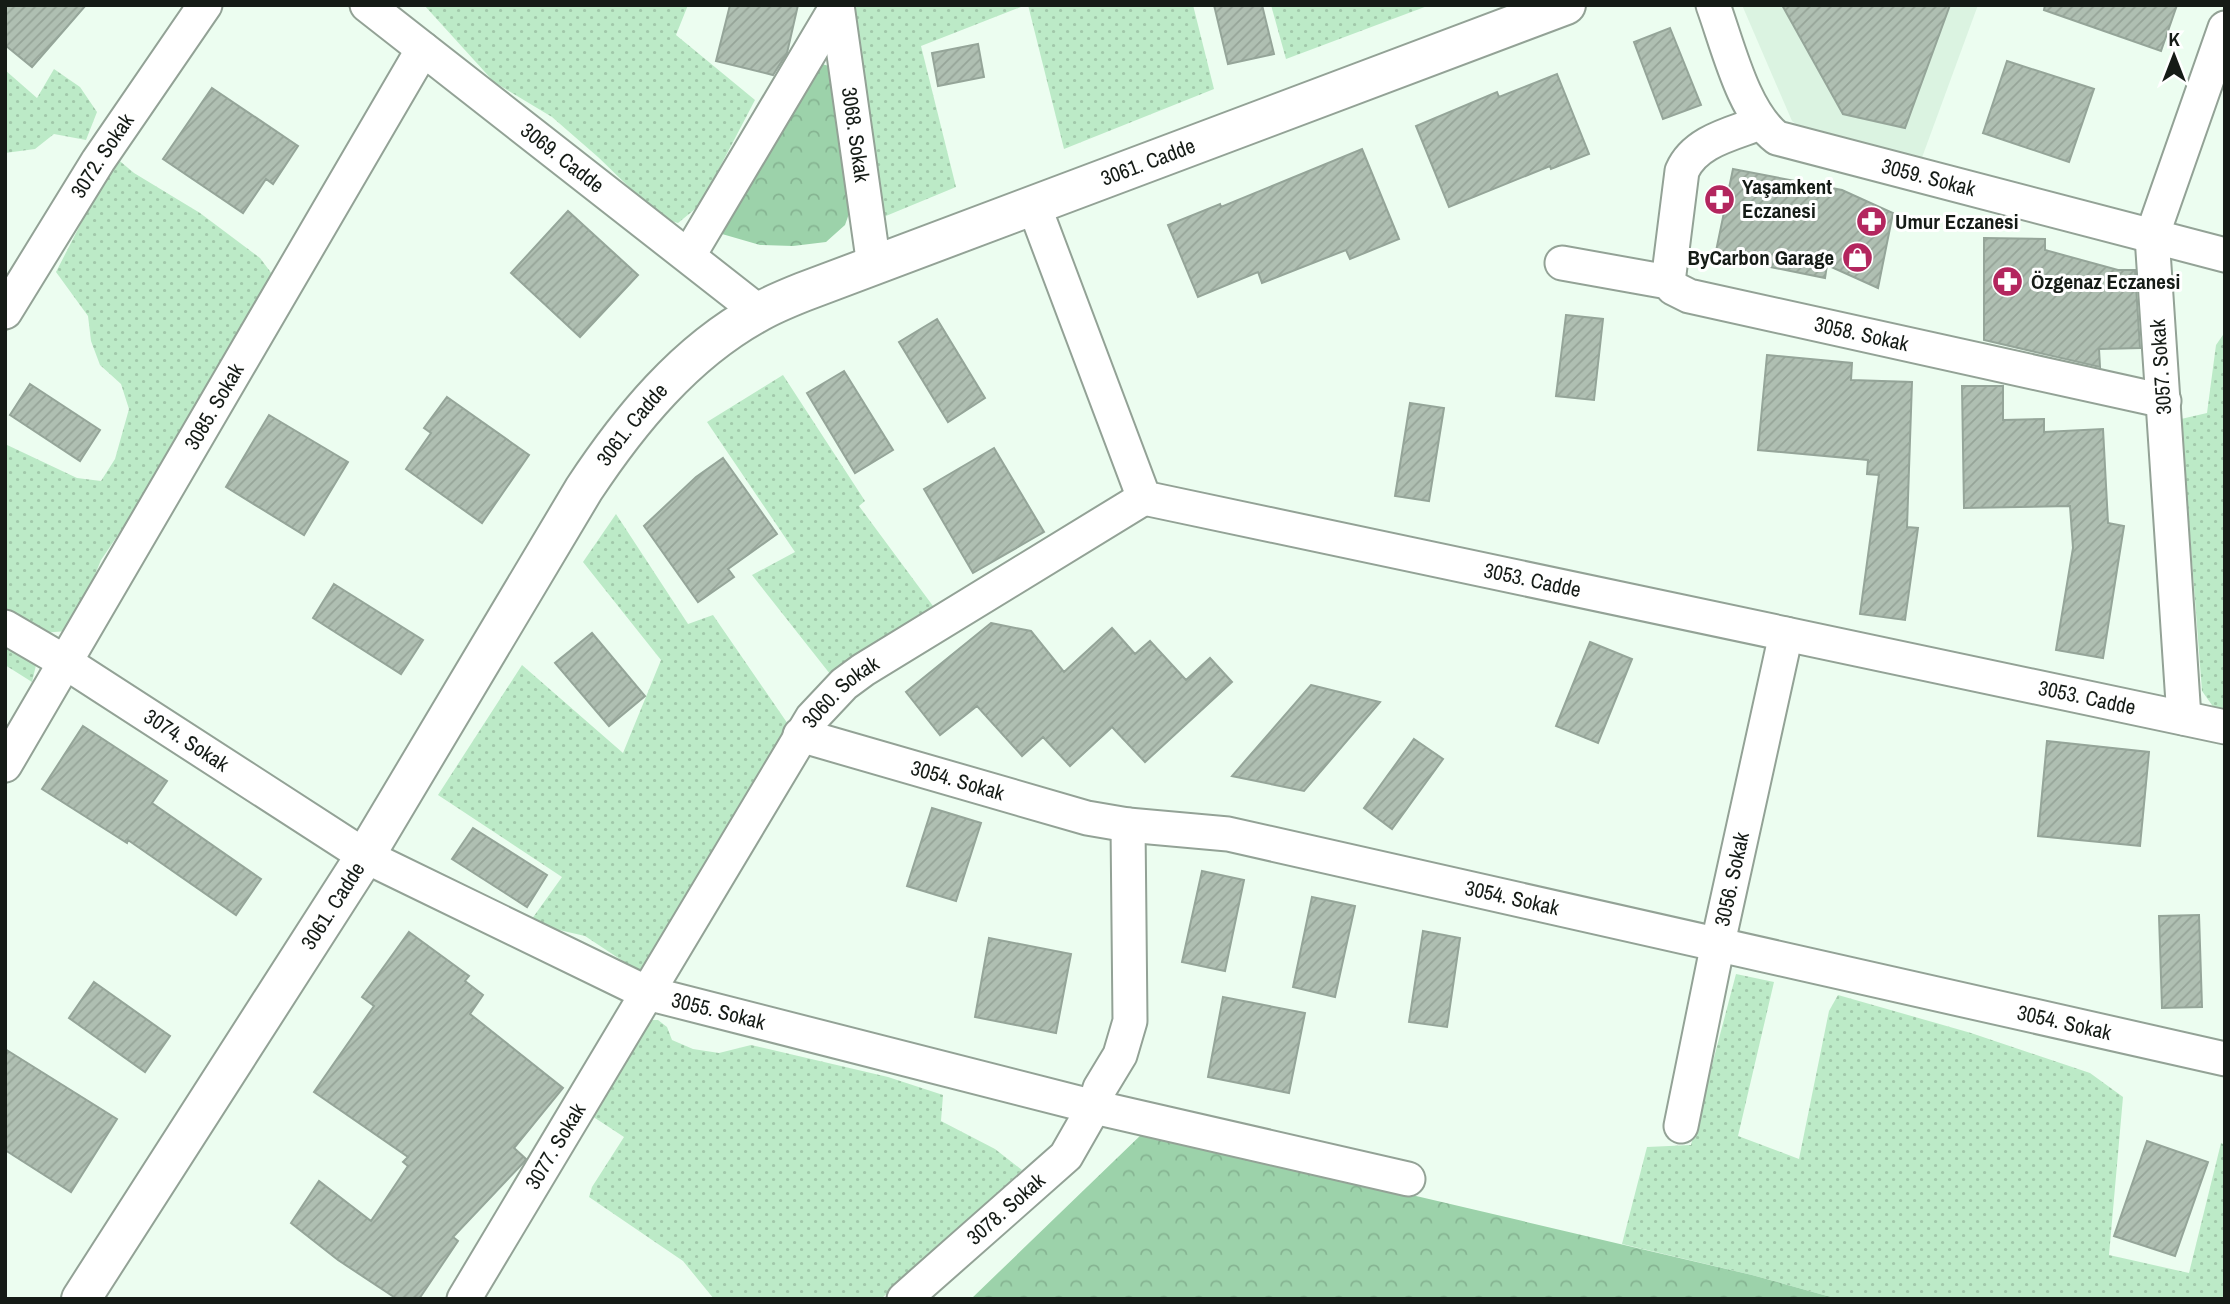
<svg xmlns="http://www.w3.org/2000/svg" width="2230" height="1304" viewBox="0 0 2230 1304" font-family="'Archivo Narrow',sans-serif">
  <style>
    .built { fill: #dbf3e1 }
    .grass { fill: url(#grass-dots) }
    .forest { fill: url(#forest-crowns) }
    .building { fill: url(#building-hatch); stroke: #95a599; stroke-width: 2 }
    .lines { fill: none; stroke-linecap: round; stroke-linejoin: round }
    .minor-casing { stroke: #93a296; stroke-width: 37 }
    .tertiary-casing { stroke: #93a296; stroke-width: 42 }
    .minor { stroke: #fff; stroke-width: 33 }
    .tertiary { stroke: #fff; stroke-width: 38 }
    .labels { text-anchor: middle; stroke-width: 6; stroke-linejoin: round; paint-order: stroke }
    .street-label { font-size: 21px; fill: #151b16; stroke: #fff }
    .poi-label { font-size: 21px; font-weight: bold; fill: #151b16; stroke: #fff; text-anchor: start }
  </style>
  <defs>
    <pattern id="grass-dots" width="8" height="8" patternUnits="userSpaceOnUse" patternTransform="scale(1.75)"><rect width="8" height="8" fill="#bceac7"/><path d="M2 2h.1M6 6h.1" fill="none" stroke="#a1c8aa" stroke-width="1.8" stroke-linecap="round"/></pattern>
    <pattern id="forest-crowns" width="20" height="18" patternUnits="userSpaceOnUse" patternTransform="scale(1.75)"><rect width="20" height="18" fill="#9cd2aa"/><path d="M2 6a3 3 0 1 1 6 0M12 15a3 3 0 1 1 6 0" fill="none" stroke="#86b492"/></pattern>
    <pattern id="building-hatch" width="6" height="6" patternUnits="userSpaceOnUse" patternTransform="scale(1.75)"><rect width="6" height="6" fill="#afbfb2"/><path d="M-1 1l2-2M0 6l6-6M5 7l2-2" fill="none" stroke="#96a498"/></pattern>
  </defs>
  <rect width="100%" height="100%" fill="#ecfdf0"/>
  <path class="built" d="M1742,5H1978L1920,163L1811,136L1792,121Z"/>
  <path class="grass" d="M424,5H688L676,35L755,100L700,205L678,223L661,218L598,157L552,117L494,82Z
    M850,5H1026L921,46L956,187L881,218Z
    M1028,5H1193L1214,89L1064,149Z
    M1271,5H1430L1286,59Z
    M54,69L80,87L97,112L86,140L54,134L35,149L5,153V70L37,98Z
    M115,157L134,173L200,213L260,258L275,278L143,498L101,560L81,609L67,631L42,633L5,617V444L77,478L101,481L115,459L129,409L121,384L100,365L91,341L88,316L56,272Z
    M2225,332V716L2219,715L2202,691L2181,419L2207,413L2216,345Z
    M783,375L865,501L859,506L933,606L834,679L752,575L795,552L707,422Z
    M616,514L688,624L713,615L790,727L641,973L585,936L529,923L562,877L438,795L522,665L623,753L661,660L583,562Z
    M5,648H13L37,661L32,682L5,665Z
    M1736,974L1774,982L1738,1136L1799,1159L1829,1011L1838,995L1971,1033L2090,1073L2123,1097L2109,1255L2189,1273L2221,1143L2225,1145V1299H1838L1752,1275L1622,1244L1647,1147L1691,1145Z
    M646,1020H658L667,1027L672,1040L693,1049L719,1053L751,1045L888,1077L943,1095L941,1121L995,1149L1022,1170L881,1299H714L683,1261L589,1197L592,1187L624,1137L592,1116Z"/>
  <path class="forest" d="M822,64L829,66L851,208L845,225L826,242L793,246L760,245L722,234Z
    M1144,1132L1752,1275L1838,1299H971Z"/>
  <path class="building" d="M5,5H86L32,67L5,45Z
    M730,5H798L787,53L773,75L716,61Z
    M1214,5H1262L1274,54L1228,64Z
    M1782,5H1950L1905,128L1843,114Z
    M2045,5H2177L2161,51L2044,10Z
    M1670,28L1701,105L1663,119L1634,42Z
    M978,44L984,77L938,86L932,53Z
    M2007,61L2094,89L2069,162L1983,133Z
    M1557,74L1589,154L1551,169L1550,166L1449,207L1416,126L1497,92L1499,97Z
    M212,88L298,146L273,184L266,179L243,213L163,159Z
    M1362,149L1399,239L1350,259L1346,250L1262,283L1258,272L1198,297L1168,225L1220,204L1221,207Z
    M1733,169L1842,190L1893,213L1878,288L1827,265L1825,278L1715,256Z
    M568,211L638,275L580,337L511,273Z
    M1984,238L2045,239V250L2118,270H2135L2140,348L2099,349L2100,367L1984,340Z
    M1566,315L1603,319L1594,400L1556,396Z
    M937,319L985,398L948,422L899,342Z
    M1767,355L1852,363L1851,380L1912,382L1907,527L1918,528L1905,620L1860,614L1879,475L1867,474L1868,460L1758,450Z
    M844,371L893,450L855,473L807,393Z
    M30,384L100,430L80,461L10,415Z
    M1962,386H2003V420L2044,419V432L2103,429L2108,523L2124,526L2103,658L2056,650L2073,548L2070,506L1964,508Z
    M447,397L529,455L482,523L406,469L431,433L424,428Z
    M1410,403L1444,408L1429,501L1395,496Z
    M269,415L348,462L304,535L226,487Z
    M994,448L1044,532L973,573L924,489Z
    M723,458L777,534L728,569L734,577L698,602L644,526L696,477Z
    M334,584L423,640L401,674L313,618Z
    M991,623L1031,631L1064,672L1112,628L1135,654L1150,641L1186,680L1210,658L1232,682L1145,762L1112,727L1070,766L1043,737L1022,756L977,706L940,735L906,692Z
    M592,633L645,696L609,726L555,663Z
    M1590,642L1632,659L1598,743L1556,726Z
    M1311,685L1380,702L1304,791L1232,776Z
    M83,726L167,781L152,803L261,879L236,915L128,840L127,843L42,789Z
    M1414,739L1443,759L1392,829L1364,808Z
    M2047,741L2149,752L2140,846L2038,836Z
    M932,808L981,823L956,901L907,886Z
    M473,828L547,875L527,907L452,859Z
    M1202,871L1244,880L1225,971L1182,962Z
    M1312,897L1355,906L1335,997L1293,987Z
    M2199,915L2202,1007L2162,1008L2159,916Z
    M1423,931L1460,938L1447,1027L1409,1022Z
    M409,932L469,976L465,981L483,995L470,1014L563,1088L514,1148L526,1159L524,1162L453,1237L458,1241L419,1299H397L338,1260L291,1223L319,1181L371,1221L408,1166L403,1162L408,1157L314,1092L374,1006L362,997Z
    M989,938L1071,954L1056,1033L975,1017Z
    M94,982L170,1036L145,1072L69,1018Z
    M1223,997L1305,1013L1289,1093L1208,1077Z
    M5,1049L117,1119L71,1192L5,1150Z
    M2147,1141L2208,1162L2175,1256L2114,1236Z"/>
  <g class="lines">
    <defs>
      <g id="minor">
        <path id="s1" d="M367,5L759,312"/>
        <path id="s2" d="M837,5L874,266"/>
        <path id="s3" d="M1713,5C1728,46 1743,112 1777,138L2225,255"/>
        <path id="s4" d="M1034,206L1144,498L2225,727"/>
        <path d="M689,255L837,6"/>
        <path id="s5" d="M1562,263L1668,282L1673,288L1689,296L2164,401"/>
        <path d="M1668,282L1682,171C1695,141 1732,134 1760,123"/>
        <path id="s6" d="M5,312L98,161L205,5"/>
        <path id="s7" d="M5,627L65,662L365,856L647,993L1094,1107L1408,1179"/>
        <path d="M2184,718L2152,236L2225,28"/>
        <path id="s8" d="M800,735L1087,818L1128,825L1228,834L2225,1059"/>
        <path id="s9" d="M5,765L423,49"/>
        <path id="s10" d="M1681,1126L1718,943L1786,634"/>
        <path id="s11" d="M464,1299L812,718L844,684L863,670L1144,498"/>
        <path id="s12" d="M904,1299L1066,1156L1094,1107L1100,1088L1120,1055L1130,1021L1128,825"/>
      </g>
      <g id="tertiary">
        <path id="s13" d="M81,1299L365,856L584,489C629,421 685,352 759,312C773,304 788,298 803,292L1566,5"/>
      </g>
    </defs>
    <use href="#minor" class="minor-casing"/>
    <use href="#tertiary" class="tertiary-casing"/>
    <use href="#minor" class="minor"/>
    <use href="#tertiary" class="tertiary"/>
  </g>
  <defs>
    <symbol id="pharmacy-disc" viewBox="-11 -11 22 22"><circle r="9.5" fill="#b3265e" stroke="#fff"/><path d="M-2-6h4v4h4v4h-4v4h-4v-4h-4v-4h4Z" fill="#fff"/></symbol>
    <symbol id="shop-disc" viewBox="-11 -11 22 22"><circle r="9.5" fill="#b3265e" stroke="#fff"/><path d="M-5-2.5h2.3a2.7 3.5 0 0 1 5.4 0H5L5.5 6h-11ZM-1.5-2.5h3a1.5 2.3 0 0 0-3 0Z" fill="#fff"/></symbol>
  </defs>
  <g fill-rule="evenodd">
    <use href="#pharmacy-disc" x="1702" y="182" width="35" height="35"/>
    <use href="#pharmacy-disc" x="1854" y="204" width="35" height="35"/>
    <use href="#shop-disc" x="1840" y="240" width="35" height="35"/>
    <use href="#pharmacy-disc" x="1990" y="264" width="35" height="35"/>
  </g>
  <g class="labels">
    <g class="street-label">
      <text dy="7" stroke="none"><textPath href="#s2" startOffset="131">3068. Sokak</textPath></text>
      <text dy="7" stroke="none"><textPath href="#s6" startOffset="184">3072. Sokak</textPath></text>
      <text dy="7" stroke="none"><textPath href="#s1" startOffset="248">3069. Cadde</textPath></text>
      <text dy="7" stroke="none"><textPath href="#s13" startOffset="1622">3061. Cadde</textPath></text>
      <text dy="7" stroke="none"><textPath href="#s3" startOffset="306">3059. Sokak</textPath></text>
      <text dy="7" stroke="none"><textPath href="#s5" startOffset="310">3058. Sokak</textPath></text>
      <text transform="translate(2161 367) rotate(-94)" y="7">3057. Sokak</text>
      <text dy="7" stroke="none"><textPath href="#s9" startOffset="415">3085. Sokak</textPath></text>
      <text dy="7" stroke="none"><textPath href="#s13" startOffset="1034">3061. Cadde</textPath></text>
      <text dy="7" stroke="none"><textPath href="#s4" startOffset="709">3053. Cadde</textPath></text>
      <text dy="7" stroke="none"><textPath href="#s11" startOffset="716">3060. Sokak</textPath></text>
      <text dy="7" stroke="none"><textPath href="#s4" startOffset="1276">3053. Cadde</textPath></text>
      <text dy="7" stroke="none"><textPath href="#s7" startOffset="214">3074. Sokak</textPath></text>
      <text dy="7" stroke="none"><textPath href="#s8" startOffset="164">3054. Sokak</textPath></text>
      <text dy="7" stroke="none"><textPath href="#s10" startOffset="252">3056. Sokak</textPath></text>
      <text dy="7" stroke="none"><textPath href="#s8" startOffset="732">3054. Sokak</textPath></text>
      <text dy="7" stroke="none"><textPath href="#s13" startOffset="467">3061. Cadde</textPath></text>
      <text dy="7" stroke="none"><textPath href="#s7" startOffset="814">3055. Sokak</textPath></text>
      <text dy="7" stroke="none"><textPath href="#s8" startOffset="1298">3054. Sokak</textPath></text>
      <text dy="7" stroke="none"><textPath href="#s11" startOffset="178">3077. Sokak</textPath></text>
      <text dy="7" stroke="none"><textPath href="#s12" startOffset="136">3078. Sokak</textPath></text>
    </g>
    <g class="poi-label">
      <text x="1742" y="194">Yaşamkent<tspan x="1742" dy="24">Eczanesi</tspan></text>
      <text x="1895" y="229">Umur Eczanesi</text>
      <text x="1834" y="265" text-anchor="end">ByCarbon Garage</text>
      <text x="2031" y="289">Özgenaz Eczanesi</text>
    </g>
  </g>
  <rect width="2230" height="1304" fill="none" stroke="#151b16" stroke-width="14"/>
  <g transform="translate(2174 56)" stroke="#ffffff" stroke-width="5" paint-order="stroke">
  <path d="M0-5L12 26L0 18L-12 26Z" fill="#151b16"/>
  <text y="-10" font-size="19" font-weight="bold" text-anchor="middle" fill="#151b16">K</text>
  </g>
</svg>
